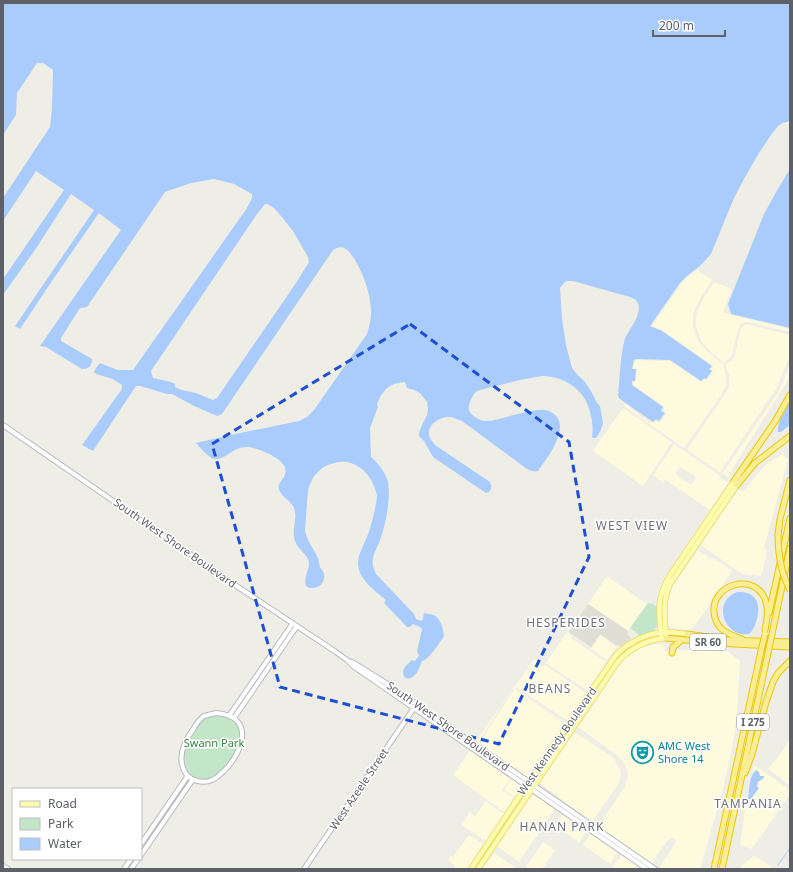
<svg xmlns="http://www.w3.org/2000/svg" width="793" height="872" viewBox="0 0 793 872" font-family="'Noto Sans',sans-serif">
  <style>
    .commercial { fill: #fdfadd; fill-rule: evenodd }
    .education { fill: #dfded4 }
    .green { fill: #c3e6c8 }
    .water { fill: #a9ccfc; fill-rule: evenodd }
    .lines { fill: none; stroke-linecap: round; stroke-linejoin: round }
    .stream { stroke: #a9ccfc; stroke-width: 1 }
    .secondary-casing { stroke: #b7b9bf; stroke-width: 6 }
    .primary-casing { stroke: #edda61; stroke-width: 6 }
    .highway-casing { stroke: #edc608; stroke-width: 7 }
    .secondary { stroke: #fff; stroke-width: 4 }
    .primary { stroke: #fcfbae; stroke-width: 4.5 }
    .highway { stroke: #f9ee93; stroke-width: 5 }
    .highway-bridge-casing { stroke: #edc608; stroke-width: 7; stroke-linecap: butt }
    .highway-bridge { stroke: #f9ee93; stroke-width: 5 }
    .marked { fill: none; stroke: #1d4ed8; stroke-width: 3; stroke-dasharray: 8 5; stroke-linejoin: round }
    .labels { text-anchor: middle; stroke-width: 3; stroke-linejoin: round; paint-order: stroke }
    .shield { fill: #fff; stroke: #8e9094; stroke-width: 1 }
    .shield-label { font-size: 10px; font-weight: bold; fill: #5d6066 }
    .street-label { font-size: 11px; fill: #5d6066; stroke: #fff }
    .park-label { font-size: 11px; fill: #388246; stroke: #fff }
    .culture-label { font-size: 11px; fill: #0d838f; stroke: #fff; text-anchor: start }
    .neighbourhood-label { font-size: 12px; letter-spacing: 1px; fill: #6e7278; stroke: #fff }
  </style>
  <rect width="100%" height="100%" fill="#efeee6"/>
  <path class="commercial" d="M697,270L712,280L701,297L695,309L693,315V327L699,342L707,351L719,361L723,365L726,376V385L721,395L684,448L624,406L625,404L650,423L651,422L653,423L656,421L657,422H660L666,414L664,412L666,410L664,409V406L633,385V383L636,381L637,369L633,368L634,363L636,360L670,361L701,382L704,379L707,380L713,372L711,369L713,366L712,365L662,330L652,326L681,284L689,276Z
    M714,282L732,289L723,312L730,314L731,315L790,329V332L749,322H745L742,323L739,327L731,357L724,363L709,350L701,341L696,327V316L698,310L703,299Z
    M746,324L790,335V356L776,389L720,472L687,450L727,391L729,386V375L725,365L734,358L741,328Z
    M790,364V374L788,380L729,474V477L722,474L779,391Z
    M623,408L672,442L643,486L593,451Z
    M674,444L719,475L723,480L728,483L710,510L666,480H665L663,483L653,475ZM680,467L696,477V478L691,485L675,474Z
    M782,454L788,459L764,548L766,550V557L761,576L742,574L702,546L701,544L738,490L744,491L760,471L769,462Z
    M698,550L710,558L715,559L732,571L695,626L689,630L669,627L668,625L667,612V606L669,596L673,586Z
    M607,576L641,600L648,603L628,631L588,604Z
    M571,626L568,632V633L590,648H592L600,635L617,647L607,660L572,636L571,638L606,662L588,691L546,663Z
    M656,644H664L666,652L694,649L728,652L740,661L737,716L732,748L723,789L700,869H661L660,867L662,863L677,841L671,838L667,841L656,857L654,862L651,863L599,826L598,824L600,823L626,785L625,784L628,778V772L624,763L618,756L578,727L585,718L615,671L626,658L640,648Z
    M534,659L542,667L545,665L586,693L568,721L516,687L515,689L566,723L529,779L498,756L522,772L532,771L563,724V722L513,689L480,739V744L476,741Z
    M514,690L563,723L531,770L523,772L481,745V740Z
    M574,733H576L614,758L618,767L620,768L621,774L619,783L593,820H590L542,785L541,782L542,780Z
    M790,740V785L768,769L779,756Z
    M470,750L510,779L502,790L514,798L504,812L453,775Z
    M754,765L790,790V794L752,849L740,845L746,803Z
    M511,779L523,787L515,799V797L504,790Z
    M533,796H536L555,809L519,862L497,846L530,798Z
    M486,801L505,815L487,842L462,825L470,812L475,816Z
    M563,814L585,830V833L579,842L555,826Z
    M469,835L483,844L467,869H453L455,866L448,860L451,856L453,857Z
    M590,835H592L617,852L610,864L583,845Z
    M543,842L555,850L542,869H529L526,867Z
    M494,853L516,868L515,869H482Z
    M622,856H623L642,869H614L612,867Z
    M754,856L763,861L774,869H739L742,865Z"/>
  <path class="education" d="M588,604L628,631L627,635L630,637L631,639L621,646H618L600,634L591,647L569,632Z"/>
  <path class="green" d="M648,603L653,604L657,607V626L654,631L639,636L636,632L630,628Z
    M209,715H224L238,725L241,733L240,746L229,763L216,776L208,781L197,779L188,774L182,760L185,744L196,726Z"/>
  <path class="water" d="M3,3H790V121L783,123L778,126L771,135L759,153L745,177L734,198L711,254L700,266L688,275L680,283L650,326L662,331L712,366L709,369L712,371L706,379L704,378L701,381L670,360L636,359L634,360L632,369H636L635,381H632V385L663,407L661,411L665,413L659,421L656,419L653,422L620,399L619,398L618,395C620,377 620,357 625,338C631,327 650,304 630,297L573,281H567L564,283L560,288L562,319L566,345L572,368L575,372L585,382L591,391L597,403L600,406L603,423L601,430L598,435L596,438H593L592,437C594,425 591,412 586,401C578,386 560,376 543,376C534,377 525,379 516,381C504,384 492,387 480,390C478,391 476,391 475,393C474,393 472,397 472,398C470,401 468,406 469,410C471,416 480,421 486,421C494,421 502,418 510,416C519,414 528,411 537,410C544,409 549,410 554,414C571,428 547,458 538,471C534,472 531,471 527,469L462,421C458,420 454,417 450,417C441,416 428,424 429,434C429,438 433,442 435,445L490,482C492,488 492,491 486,493L433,457L424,441L419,436V433L421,427L427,415L428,409L427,402L420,393L414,390L407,388L405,382C389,383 383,390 377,404L378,407L370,428L371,457C378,463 384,471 387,479C392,492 386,524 381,537C376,553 368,557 376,574L414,614L416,619L421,621L423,619L424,613C427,614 432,614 434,615C441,619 443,629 444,636C439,643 430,659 422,661C419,669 415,681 405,678C400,670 406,665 412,660L415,661L419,656L417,651L422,629L420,627L413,624L410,627H407L384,603L386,600C374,590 358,579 358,563C358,554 364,545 367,537C370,531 377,503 377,496C376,490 373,482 369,477C364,469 356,464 347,462C339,461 331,463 324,467C315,473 310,481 308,491C307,499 307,507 306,515C306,520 305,526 305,530C306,540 314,549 318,558C319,561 319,564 320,567C321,569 324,572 324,574C326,581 319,589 312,588C298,588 310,569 309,563C308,554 298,550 295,541C291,530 298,519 294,508C291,501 282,497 279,490C275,481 293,476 282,463C276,456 256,447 247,447C243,447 238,448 235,450C229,453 223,459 216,459C210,460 200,447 196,443L235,434L299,421L307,417L314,410L367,334C369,327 371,320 371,313C371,294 364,276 355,260C349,251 344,243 333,250L222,414L217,416L194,406L172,394H167L140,386H136L93,451L82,445L122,389V385L113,379L96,374L94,372L96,368L100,363L118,370H133L247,208L252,198V194L234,184L214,179L191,183L165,192L87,307L80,308L61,338V341L92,359C92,366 89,369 82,369L46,347L40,346L121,230L99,213L52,281L20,329L15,326L94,210L71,194L37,247L3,295V279L64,190L36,171L3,221V198L50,127L52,108L53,70L43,63H37L17,93L16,115L3,135ZM265,204H267L274,208L281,216L293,231L308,257L309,262L296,283L217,398L213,400L196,393L182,390L175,387V384L171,382L153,378L151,371L257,214Z
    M790,169V328L731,314L728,304L764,214L775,194Z
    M790,402V425L781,432H778C777,421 785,411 790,402Z
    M737,592C756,591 761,603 757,619C755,625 754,630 749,634C725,638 711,602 737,592Z
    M756,770L759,772L760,776H764V778L758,782L757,786L759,788L751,799H749L750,803H748V800C749,792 749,775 756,770Z"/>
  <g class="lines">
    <path class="stream" d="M778,865L790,848"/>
    <defs>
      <path id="secondary" d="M3,425L241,589L336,652L347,660L353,666L647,869
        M349,661L354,663L386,683L655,869
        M216,713C255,716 244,751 224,771C220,774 217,778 212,780C208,782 202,782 197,781C190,779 186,776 184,770C177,755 185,740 194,728C196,724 200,719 204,716C207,715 212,714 216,713Z
        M229,716L293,623
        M234,718L297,626
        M141,844L187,777
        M141,855L193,779
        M3,866L8,869
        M124,869L131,859
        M131,869L138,859
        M304,869L414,708"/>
      <path id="primary" d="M661,635C659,610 656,599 670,575L734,481
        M471,869L542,762L616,655C629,642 647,633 665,632C672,632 680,633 687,634
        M478,869L617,663C630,648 645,640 666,638C665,619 662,602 670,584L737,485"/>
      <path id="highway" d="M734,481L774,423L790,395
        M737,485L755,463L790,436
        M778,535L780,519L790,480
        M769,613L790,518
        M687,634L729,640L790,642
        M772,634L790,548
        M666,638L716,643L790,647
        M742,639C728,634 716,630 714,613C711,584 754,572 765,599C769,609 767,620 765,630
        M672,653L673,647L682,640
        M745,773L752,754L766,702L773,682L778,673L790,661
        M714,869L761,651
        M722,869L768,653"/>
    </defs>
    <use href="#secondary" class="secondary-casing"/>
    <use href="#primary" class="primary-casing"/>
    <use href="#highway" class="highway-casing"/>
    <use href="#secondary" class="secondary"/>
    <use href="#primary" class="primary"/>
    <use href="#highway" class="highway"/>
    <defs>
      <path id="highway-bridge" d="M778,535C778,554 781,573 790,590
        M761,651L765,634
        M768,653L772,634"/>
    </defs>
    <use href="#highway-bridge" class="highway-bridge-casing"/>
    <use href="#highway-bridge" class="highway-bridge"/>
  </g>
  <path class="marked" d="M410,324L569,442L589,557L499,744L280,687L212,444Z"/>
  <defs>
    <symbol id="theatre-ring" viewBox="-11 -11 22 22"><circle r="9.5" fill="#fff" stroke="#0f9aa8" stroke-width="1.5"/><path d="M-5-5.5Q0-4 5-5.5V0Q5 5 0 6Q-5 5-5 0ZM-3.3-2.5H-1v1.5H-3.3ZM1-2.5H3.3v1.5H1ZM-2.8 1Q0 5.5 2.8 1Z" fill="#0f9aa8"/></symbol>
  </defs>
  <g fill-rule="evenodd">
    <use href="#theatre-ring" x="630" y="740" width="25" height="25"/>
  </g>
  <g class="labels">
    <g class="shield">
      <rect x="690" y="634" width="36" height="16" rx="3"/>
      <rect x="737" y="714" width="32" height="16" rx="3"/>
    </g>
    <g class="shield-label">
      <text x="708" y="646">SR 60</text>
      <text x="753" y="726">I 275</text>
    </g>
    <g class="street-label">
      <text transform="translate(175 543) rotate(35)" y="4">South West Shore Boulevard</text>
      <text transform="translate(448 726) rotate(35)" y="4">South West Shore Boulevard</text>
      <text transform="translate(557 741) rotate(-55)" y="4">West Kennedy Boulevard</text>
      <text transform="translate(359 789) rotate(-56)" y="4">West Azeele Street</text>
    </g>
    <g class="park-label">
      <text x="214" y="747">Swann Park</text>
    </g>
    <g class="culture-label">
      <text x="658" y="750">AMC West<tspan x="658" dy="13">Shore 14</tspan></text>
    </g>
    <g class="neighbourhood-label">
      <text x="632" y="530">WEST VIEW</text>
      <text x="566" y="627">HESPERIDES</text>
      <text x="550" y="693">BEANS</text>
      <text x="748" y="808">TAMPANIA</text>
      <text x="562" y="831">HANAN PARK</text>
    </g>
  </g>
  <rect width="793" height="872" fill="none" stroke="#5d6066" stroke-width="8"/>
  <rect x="12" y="788" width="130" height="72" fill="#ffffff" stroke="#bebfc2"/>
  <rect x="20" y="801" width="20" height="6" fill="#fcfbae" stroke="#bebfc2"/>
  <text x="48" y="808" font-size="12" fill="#5d6066">Road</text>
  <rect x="20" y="818" width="20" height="12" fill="#c3e6c8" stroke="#bebfc2"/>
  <text x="48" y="828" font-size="12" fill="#5d6066">Park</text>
  <rect x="20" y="838" width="20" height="12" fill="#a9ccfc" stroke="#bebfc2"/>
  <text x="48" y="848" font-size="12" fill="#5d6066">Water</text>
  <path d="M653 30v6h72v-6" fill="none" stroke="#5d6066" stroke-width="2"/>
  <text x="659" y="30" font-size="12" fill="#5d6066" stroke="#ffffff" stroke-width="3" paint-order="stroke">200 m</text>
</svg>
